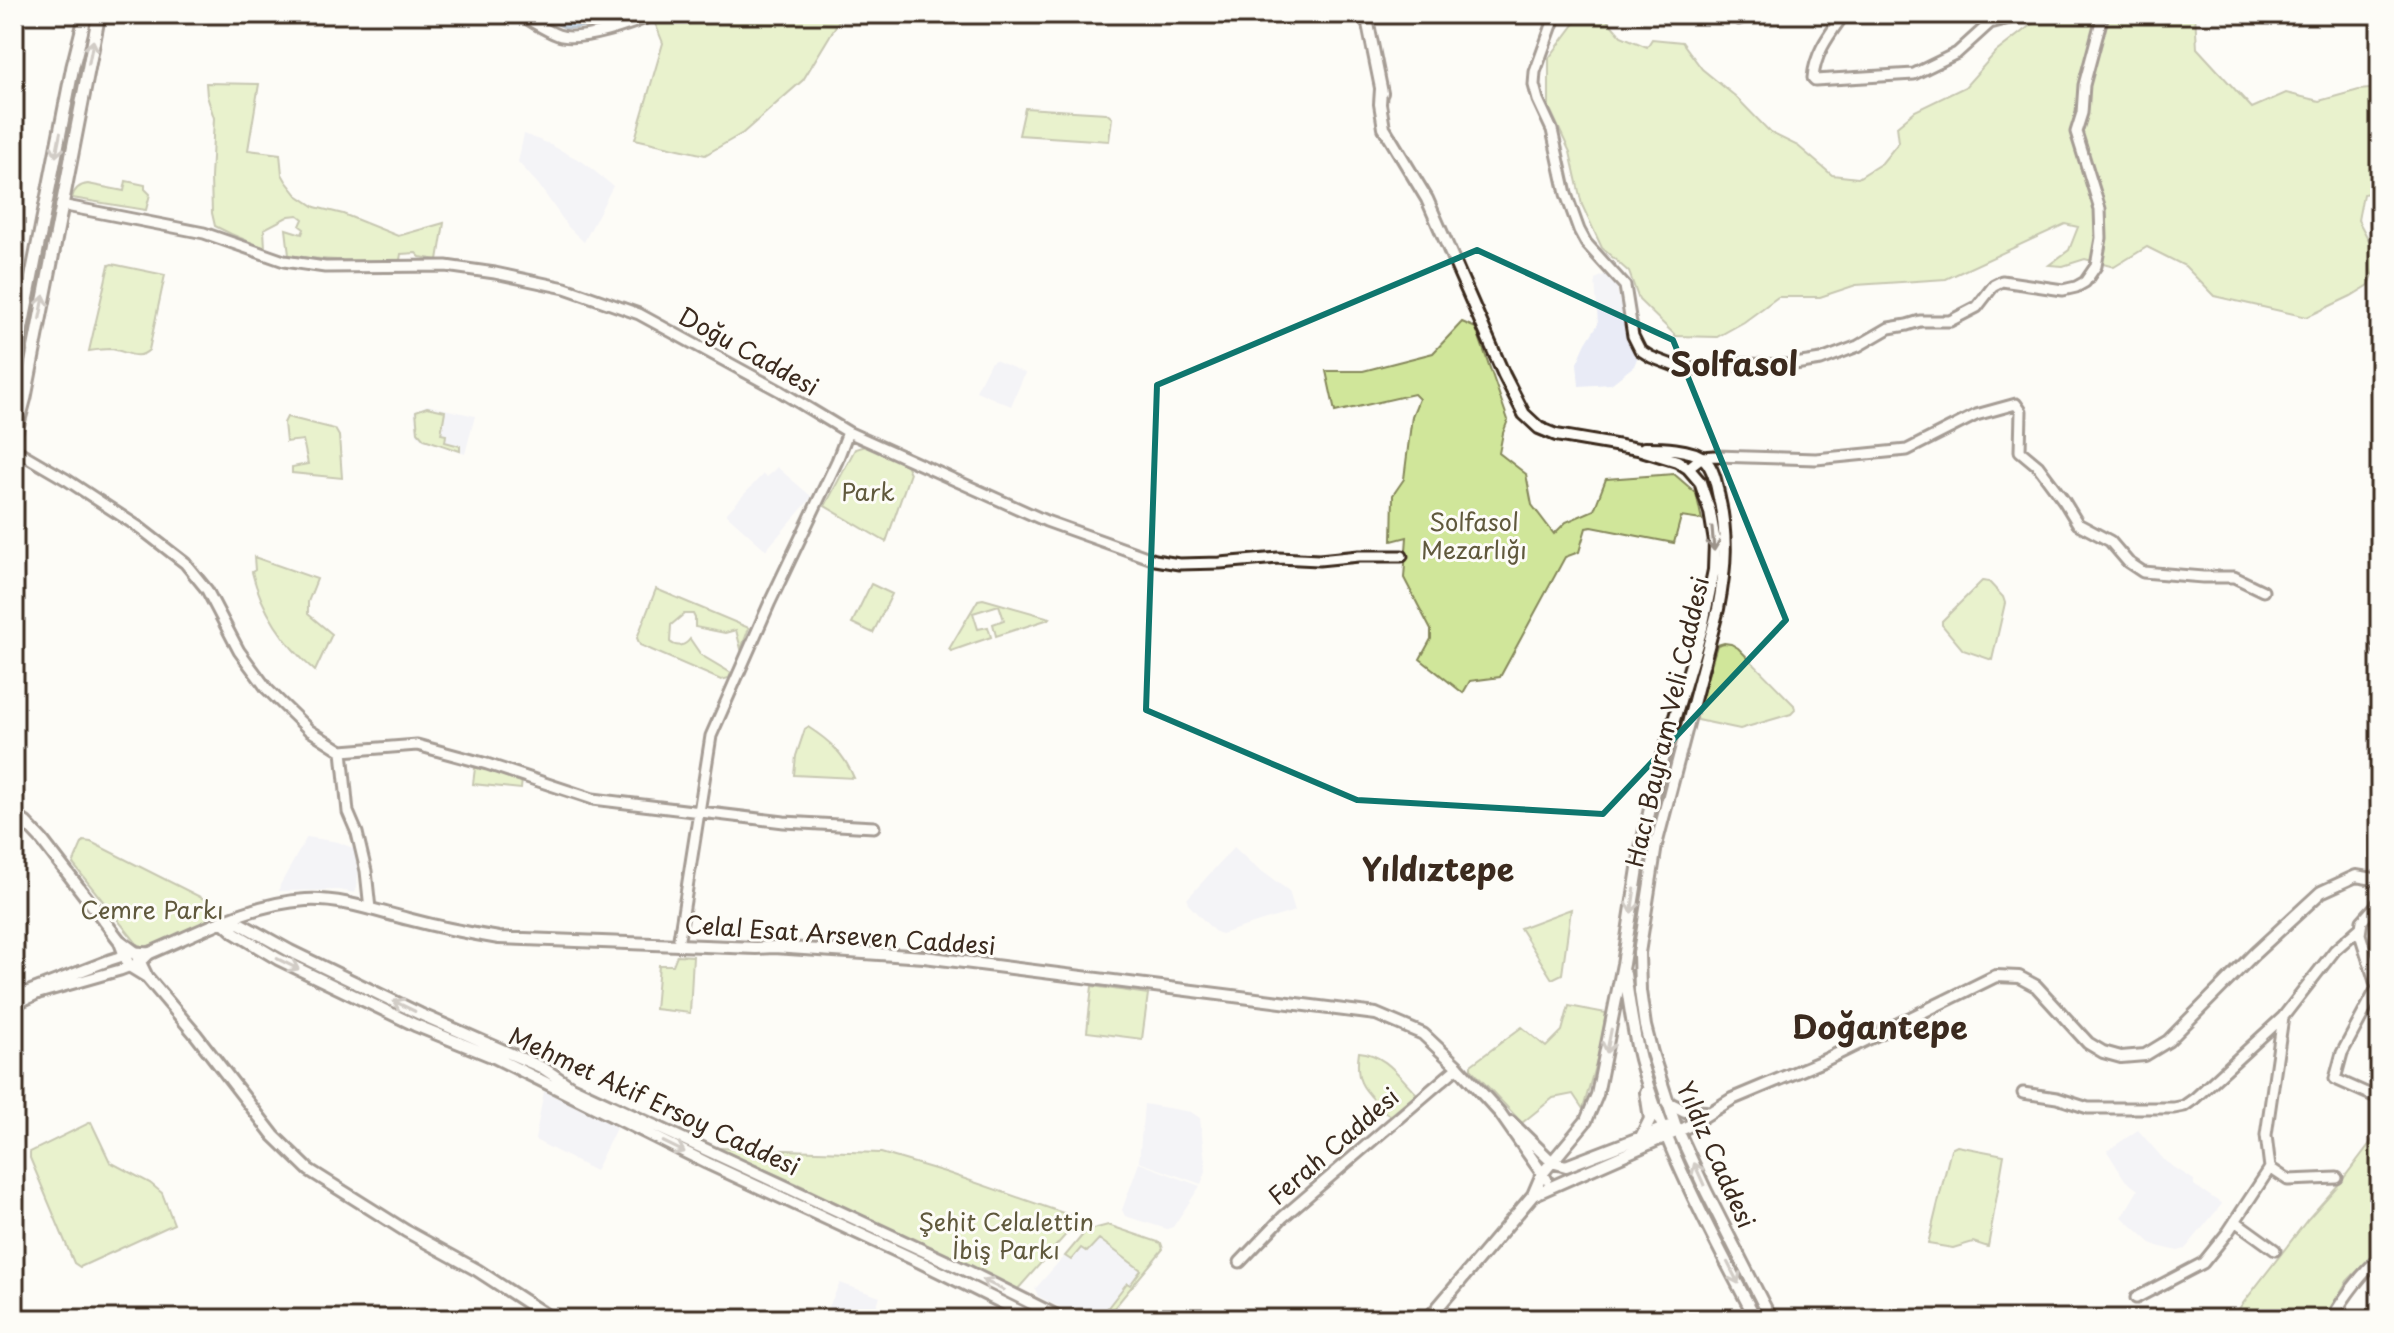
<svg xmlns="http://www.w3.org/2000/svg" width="2394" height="1333" viewBox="0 0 2394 1333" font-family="'Playpen Sans',sans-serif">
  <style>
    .built { fill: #e9ebf6 }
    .green { fill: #d0e69a; stroke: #86885c; stroke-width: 2 }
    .water { fill: #9ccaf7; stroke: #758aa0; stroke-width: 2 }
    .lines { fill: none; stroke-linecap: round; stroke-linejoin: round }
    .tertiary-casing { stroke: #3b2a1e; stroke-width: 15 }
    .secondary-casing { stroke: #3b2a1e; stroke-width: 16 }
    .trunk-casing { stroke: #3b2a1e; stroke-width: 17 }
    .tertiary { stroke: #fdfcf7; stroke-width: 9 }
    .secondary { stroke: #fdfcf7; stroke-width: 10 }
    .trunk { stroke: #fdfcf7; stroke-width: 11 }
    .oneway { stroke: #9c938a }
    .marked { fill: none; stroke: #0f766e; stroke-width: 6; stroke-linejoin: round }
    .labels { text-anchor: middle; stroke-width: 6; stroke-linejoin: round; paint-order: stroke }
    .street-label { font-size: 24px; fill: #3b2a1e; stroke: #fdfcf7 }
    .park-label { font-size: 24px; fill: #60593d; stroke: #fdfcf7 }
    .district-label { font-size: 32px; font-weight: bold; fill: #3b2a1e; stroke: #fdfcf7 }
  </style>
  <rect width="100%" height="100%" fill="#fdfcf7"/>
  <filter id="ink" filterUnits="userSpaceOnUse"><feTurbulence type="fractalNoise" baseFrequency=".0125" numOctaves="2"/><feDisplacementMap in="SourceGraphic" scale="16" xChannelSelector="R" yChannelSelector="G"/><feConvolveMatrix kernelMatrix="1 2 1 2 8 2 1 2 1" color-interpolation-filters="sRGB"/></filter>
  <g filter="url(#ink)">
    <path class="built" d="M524,134L547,143L583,162L613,186L584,242L569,228L538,184L518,162Z
      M1606,274L1616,284L1625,325L1638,356L1634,366L1611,384L1579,386L1577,363L1586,343L1598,324L1595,279Z
      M995,360L1025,373L1011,406L976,391L990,363Z
      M427,405L475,416L465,454L423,440L417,434L414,411Z
      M777,467L812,497L766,550L726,514L763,474L767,477Z
      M307,837L338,842L355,849L360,865L355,893L339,890L279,891L280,885Z
      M1234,847L1252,864L1289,891L1295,911L1221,934L1214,931L1188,904L1187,899Z
      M544,1091L617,1126L595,1171L535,1140Z
      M1144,1104L1191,1112L1200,1118L1206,1171L1201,1184L1139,1162Z
      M2138,1130L2166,1162L2194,1180V1185L2222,1204L2185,1249L2178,1251L2153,1245L2122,1217L2138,1190L2125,1180L2107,1151Z
      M1139,1163L1200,1186L1173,1227L1167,1229L1125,1216L1122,1210Z
      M1108,1225L1161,1243L1163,1249L1105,1319H1082L1038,1296L1035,1289L1086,1231Z
      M840,1283L880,1297L871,1319H823Z"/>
    <path class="green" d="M667,14H843L803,80L743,133L705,155L635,139L663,43L655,23Z
      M1586,14H1602L1621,36L1647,47L1652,39L1682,42L1702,69L1735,96L1771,133L1798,146L1832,175L1858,178L1882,163L1899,142L1897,126L1915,111L1965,87L1996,52L2045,14H2195L2197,48L2252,108L2286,93L2319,101L2359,90L2380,88V191L2363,194L2358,220L2379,259L2369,285L2351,296L2307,317L2214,296L2185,266L2147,247L2114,267L2085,259L2063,266L2049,265L2069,250L2078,227L2065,224L1946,279L1856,285L1820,297H1778L1744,322L1717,337L1676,336L1639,300L1629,272L1602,248L1582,205L1570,152L1549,107V58L1576,22Z
      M206,83L259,84L248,150L280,154L282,174L286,181L297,195L315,207L343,214L398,236L444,223L438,260L420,257L416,253L401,254L400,260C363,262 326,261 289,255L286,229L302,234L304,229L300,226L303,219L298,215L289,216L264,229L265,248L231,234L215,226L212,213L211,178L214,118L207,96Z
      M1025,108L1106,113L1112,118L1109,141L1019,135Z
      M126,181L145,185V189L150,194L146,210L72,198C74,189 79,185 88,184L124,191Z
      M112,264L165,275L149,350C137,362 125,350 110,349C103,349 96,350 89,351L109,265Z
      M1462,322L1476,328L1508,420L1503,433L1499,453L1526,474L1532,505L1554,534L1566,522L1594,510L1606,479L1674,474L1696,493L1702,520L1681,517L1674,543L1592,527L1586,528L1579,552L1565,557L1500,677L1470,681L1463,693L1420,659L1431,639V630L1404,578L1407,537L1392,541L1393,495L1404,479L1412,416L1419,399L1414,394L1335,412L1326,371H1363L1433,353Z
      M427,407L445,411L441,434L446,435L445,442L460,446V451L424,439L418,432L416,411Z
      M287,417L335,429L339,436L342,478L292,473V467L308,464L303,440L286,442L284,423Z
      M865,446L905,462L910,473L886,542L825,506L855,449Z
      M254,557L317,579L308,602V614L332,634L315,671C285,645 262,611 252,572L255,570Z
      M1982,581L1989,582L2003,597L2005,603L1992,660L1963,650L1942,625V621Z
      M871,584L892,594L873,633L852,623Z
      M656,589L749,628L741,649L736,630L725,633L695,627V618L693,614H684L671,625L670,642C677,648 685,646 690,639L701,655L731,673L729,678L721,680L640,645L637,638Z
      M983,599L1050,618L1049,619L996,636L993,624L1004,620L999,605L973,613L978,629L988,627L991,637L951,651L949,649L978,600Z
      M1724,643L1731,644L1738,648L1794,705L1795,710L1791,714L1740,729L1698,720L1696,716L1717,645Z
      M808,727C830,741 844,754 854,778L794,775L796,756L805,729Z
      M475,768H483L522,779L521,789L473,784Z
      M83,841L91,842L212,903L206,921L149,948L138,945L73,864Z
      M1571,909L1562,974L1552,979L1520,928Z
      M677,955L693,956L690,1013L655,1009L659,965H673Z
      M1092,986L1148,994L1142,1039L1087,1032Z
      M1569,1006L1606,1013L1601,1045L1583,1109L1573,1094L1553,1098L1522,1123L1471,1069V1065L1522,1027L1546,1047L1562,1031Z
      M1359,1052C1385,1054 1399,1076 1417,1094L1391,1115L1387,1114C1366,1090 1354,1086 1359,1052Z
      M91,1122L110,1162L150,1183L162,1193L174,1224L80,1267L74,1263L30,1158V1152Z
      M2380,1130V1248L2347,1281L2324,1319H2231L2308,1219L2340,1183Z
      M1957,1146L2004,1155L1988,1247L1973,1242L1953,1248L1928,1244L1951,1149Z
      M717,1148L881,1153L945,1172L1069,1215L1070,1230L1017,1290L804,1187Z
      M1108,1225L1161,1243L1163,1249L1105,1319H1099L1127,1283L1130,1285L1141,1270L1099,1239L1087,1252L1081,1248L1071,1260L1065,1256L1086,1231Z"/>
    <path class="water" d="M537,14H558L572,19L593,14H637L577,28H565Z"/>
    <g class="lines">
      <defs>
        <path id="tertiary" d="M518,14C531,20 544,30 558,35C580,43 634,23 656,14
          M1556,14L1535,72L1534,85L1538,100L1552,130L1566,194L1579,230L1586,243L1625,286L1633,336L1640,350L1651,357L1680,368L1700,369L1742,364L1788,365L1821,360L1858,346L1889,328L1907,325L1920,321H1950L1977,307L1994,285L2002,281L2063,290L2076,287L2085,282L2096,266L2101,238L2100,209L2076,132L2082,113L2084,85L2103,14
          M1738,14L1739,19L1743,14
          M1844,14C1830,34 1815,52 1813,78L1815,80L1914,74L1957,53L1990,23L2025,14
          M61,205L204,233L284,261L325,267L446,266L495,273L565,288L639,314L780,391L848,432L1046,521L1155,560L1179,564L1220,563L1278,558L1319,560L1359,556H1402
          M14,449L67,480L140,528L185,563L207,590L239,651L267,689L309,730L342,751L417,745L487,764L593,799L784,822L874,827
          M1688,468L1702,457L1715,456L1816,459L1907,450L1976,415L2016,404L2021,411L2020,451L2038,466L2064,501L2078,524L2110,541L2128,562L2143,572L2203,577H2234L2263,591
          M2377,648L2380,646
          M342,751L348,812L357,833L366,871L370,909
          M2380,901L2362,921L2360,934L2377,988L2342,1053L2335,1079L2380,1099
          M678,945L711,736L770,602L837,461L848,432
          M14,997L110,960L135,952L150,953
          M14,1005L39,993L120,970L141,962L150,953
          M2283,1017L2266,1135L2270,1168L2288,1180L2337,1178
          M2023,1093L2057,1098L2088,1108H2174L2184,1106L2194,1099L2283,1017L2335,950L2361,927
          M2235,1221L2275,1250
          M1240,1262L1283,1217L1458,1067
          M2136,1298L2203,1263L2228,1232L2270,1168
          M2331,1319C2345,1296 2359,1276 2380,1257"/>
        <path id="secondary" d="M1366,14L1382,93
          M1381,89L1380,104L1384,128L1427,199L1504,375L1524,414L1539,428L1556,435L1638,449L1677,461L1688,468L1700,482L1710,512L1715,542L1714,570L1702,628L1660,766L1642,843L1623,964L1597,1095L1586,1121L1542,1174L1533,1195L1685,1128L1732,1099L1825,1060L1996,976L2019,977L2036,986L2088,1043L2103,1052L2121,1057L2145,1055L2168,1041L2255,953L2321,892L2356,876L2380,880
          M1644,448C1661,448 1691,448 1704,459C1713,467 1716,482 1718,493C1728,535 1726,567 1718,609L1656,845L1639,953L1640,991L1645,1026L1652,1053L1675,1124L1706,1191L1771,1319
          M14,815L26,823L42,840L119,940L135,952L147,977
          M230,918L290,951L420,1014L543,1068L571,1087L965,1270L1063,1319
          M222,921L235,933L278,959L415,1025L494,1057L707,1163L920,1262L1035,1319
          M119,940L129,966L147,977L196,1035L274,1136L309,1170L406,1231L477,1270L552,1319
          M150,953C200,932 251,903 306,900C340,898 376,911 408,919C438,927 468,933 499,938L756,948L774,947L924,957L1376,1014L1423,1034L1458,1067L1500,1113L1546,1179
          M1625,974C1629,1002 1633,1031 1640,1059C1663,1145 1714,1240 1756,1319
          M1667,1102L1685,1111L1706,1112
          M1511,1122L1552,1162L1566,1166L1670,1126
          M1641,1137L1650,1119L1646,1092
          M1428,1319L1533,1195"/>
        <path id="trunk" d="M14,367L73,66L86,14
          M14,438L25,397L99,14"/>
      </defs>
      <use href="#tertiary" class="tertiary-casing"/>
      <use href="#secondary" class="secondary-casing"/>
      <use href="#trunk" class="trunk-casing"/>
      <use href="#tertiary" class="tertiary"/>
      <use href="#secondary" class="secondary"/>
      <use href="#trunk" class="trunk"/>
    </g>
    <defs><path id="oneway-shaft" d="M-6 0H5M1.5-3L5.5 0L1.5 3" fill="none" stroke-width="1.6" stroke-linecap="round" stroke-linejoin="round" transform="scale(2)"/></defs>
    <g class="oneway">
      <use href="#oneway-shaft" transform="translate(91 52) rotate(-79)"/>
      <use href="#oneway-shaft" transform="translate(58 145) rotate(101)"/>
      <use href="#oneway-shaft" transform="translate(42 307) rotate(-79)"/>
      <use href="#oneway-shaft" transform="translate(1713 539) rotate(85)"/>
      <use href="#oneway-shaft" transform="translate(1633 901) rotate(98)"/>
      <use href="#oneway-shaft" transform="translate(288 964) rotate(26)"/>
      <use href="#oneway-shaft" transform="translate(404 1006) rotate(-154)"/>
      <use href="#oneway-shaft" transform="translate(1609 1041) rotate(101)"/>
      <use href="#oneway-shaft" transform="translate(674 1147) rotate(26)"/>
      <use href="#oneway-shaft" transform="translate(1699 1174) rotate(-114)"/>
      <use href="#oneway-shaft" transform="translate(1733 1273) rotate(63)"/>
      <use href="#oneway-shaft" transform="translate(993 1285) rotate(-153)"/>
    </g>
  </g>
  <path d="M0 0H2394V1333H0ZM1477,250L1673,340L1786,620L1603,814L1357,800L1146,710L1157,385Z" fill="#fdfcf7" fill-opacity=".55" fill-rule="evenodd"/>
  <path class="marked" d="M1477,250L1673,340L1786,620L1603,814L1357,800L1146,710L1157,385Z"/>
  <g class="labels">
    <g class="street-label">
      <text transform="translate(748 352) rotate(29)" y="8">Doğu Caddesi</text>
      <text transform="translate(1668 722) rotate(-77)" y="8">Hacı Bayram Veli Caddesi</text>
      <text transform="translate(840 936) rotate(4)" y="8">Celal Esat Arseven Caddesi</text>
      <text transform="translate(654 1102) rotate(25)" y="8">Mehmet Akif Ersoy Caddesi</text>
      <text transform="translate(1334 1147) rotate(-41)" y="8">Ferah Caddesi</text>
      <text transform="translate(1715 1155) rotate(66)" y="8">Yıldız Caddesi</text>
    </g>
    <g class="park-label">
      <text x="868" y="501">Park</text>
      <text x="1474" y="531">Solfasol<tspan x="1474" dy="28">Mezarlığı</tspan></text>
      <text x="152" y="919">Cemre Parkı</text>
      <text x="1006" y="1231">Şehit Celalettin<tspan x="1006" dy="28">İbiş Parkı</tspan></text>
    </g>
    <g class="district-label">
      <text x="1734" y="376">Solfasol</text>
      <text x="1438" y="881">Yıldıztepe</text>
      <text x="1880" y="1039">Doğantepe</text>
    </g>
  </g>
  <rect width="2394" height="1333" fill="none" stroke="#fdfcf7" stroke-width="48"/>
  <rect x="24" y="24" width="2346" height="1285" fill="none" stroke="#3b2a1e" stroke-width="3" filter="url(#ink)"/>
</svg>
